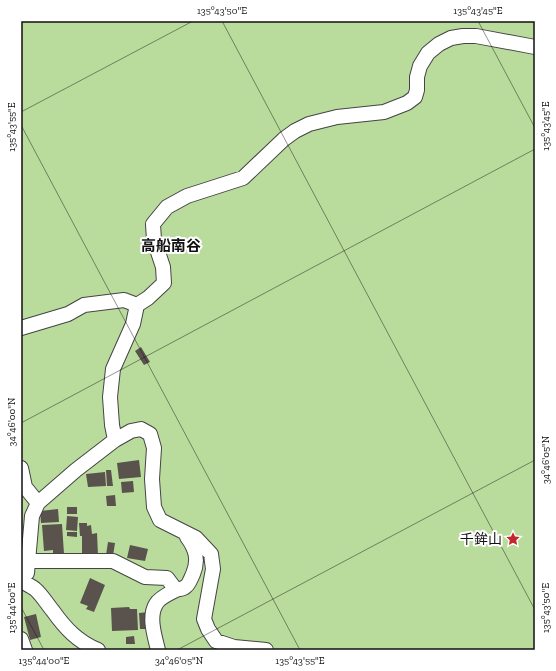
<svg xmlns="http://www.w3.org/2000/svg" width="556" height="671" viewBox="0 0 556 671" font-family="'Zilla Slab','Noto Sans JP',serif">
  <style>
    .forest { fill: #b9dc9c }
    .building { fill: #5a524d }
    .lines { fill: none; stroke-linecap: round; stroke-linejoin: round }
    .street-casing { stroke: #444; stroke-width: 16 }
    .street { stroke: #fff; stroke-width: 14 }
    .ticks { fill: none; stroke: #111; stroke-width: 1; stroke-opacity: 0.45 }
    .labels { text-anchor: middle; stroke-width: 4; stroke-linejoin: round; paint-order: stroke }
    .poi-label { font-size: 14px; fill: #111; stroke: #fff; text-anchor: end }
    .neighbourhood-label { font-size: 15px; font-weight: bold; fill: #111; stroke: #fff }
    .neatline { fill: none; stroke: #111; stroke-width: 1.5 }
    .ticks-label { font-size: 10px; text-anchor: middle; fill: #111 }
  </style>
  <rect width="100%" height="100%" fill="#fffdf5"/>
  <path class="forest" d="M21,21H535V650H21Z"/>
  <path class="building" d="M141,347L150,362L144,365L135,351Z
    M139,460L141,477L119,479L117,463Z
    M106,470H111L113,486H107Z
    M105,472L106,486L88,487L86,474Z
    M133,481L134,492L122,493L121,482Z
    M115,495L116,506H107L106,496Z
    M67,507H77V514H67Z
    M58,509L59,522L41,523L40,511Z
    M67,516L78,517L77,531L66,530Z
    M79,523H87V526L91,525L92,534L97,533L98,555L82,556V536H80Z
    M62,524L64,554L53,555V550L44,551L42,525Z
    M67,532H77V537L67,536Z
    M108,542L115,543L113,556L106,555Z
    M130,545L148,549L145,561L127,558Z
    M90,578L105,585L94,612L86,609L88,606L80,603Z
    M129,607L130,609H137L138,630L112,631L111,608Z
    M149,612L150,629H140L139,613Z
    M36,614L41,637L30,640L24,617Z
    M134,636L135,644H126V637Z"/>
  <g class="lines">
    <defs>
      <path id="street" d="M21,328L68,314L84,305L124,300L137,305
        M115,440L112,425L110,397L113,369L133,324L137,305L148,298L164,283L163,267L154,240L153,224L167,207L187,196L243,178L284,139L295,131L309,124L337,117L384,112L407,103L415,97L417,90V77L420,66L428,53L439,44L451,38L463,36H476L535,47
        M21,468L25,487L38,503
        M29,561H113L145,577L167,578L176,590
        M21,580L27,573L32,516L38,503L76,470L115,440L131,431L141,429L150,434L154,448L152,479L154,507L160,520L196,538L211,554L213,569L204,619L208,629L216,641L234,647L266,650
        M21,581C25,583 31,586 35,589C42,595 47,604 53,611C65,628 78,642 98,650
        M21,639L25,650
        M158,650C155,637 148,617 156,604C159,598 170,593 176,590C179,589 183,589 185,587C189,585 191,578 193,574C199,560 196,549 187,537"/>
    </defs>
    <use href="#street" class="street-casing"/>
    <use href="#street" class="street"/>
  </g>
  <path class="ticks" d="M222,21L535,610M478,21L535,128M21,112L193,21M21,125L300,650M21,423L535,149M21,607L44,650M177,650L535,460"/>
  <defs>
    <symbol id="sight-bare" viewBox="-9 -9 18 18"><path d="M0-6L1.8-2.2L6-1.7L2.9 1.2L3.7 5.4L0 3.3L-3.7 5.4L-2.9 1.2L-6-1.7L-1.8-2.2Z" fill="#c4262e" stroke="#fff" stroke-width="2.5" paint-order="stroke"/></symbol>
  </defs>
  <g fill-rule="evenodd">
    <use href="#sight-bare" x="503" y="529" width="20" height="20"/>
  </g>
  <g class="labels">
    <g class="poi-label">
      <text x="502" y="544">千鉾山</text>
    </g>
    <g class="neighbourhood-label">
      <text x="171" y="251">高船南谷</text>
    </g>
  </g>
  <rect width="556" height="671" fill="none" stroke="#ffffff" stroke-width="44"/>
  <rect x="22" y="22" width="512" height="627" class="neatline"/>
  <g class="ticks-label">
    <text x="222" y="14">135°43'50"E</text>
    <text x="478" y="14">135°43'45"E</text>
    <text transform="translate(545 126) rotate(-90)" y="4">135°43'45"E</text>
    <text transform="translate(11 127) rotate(-90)" y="4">135°43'55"E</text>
    <text transform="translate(11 422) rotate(-90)" y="4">34°46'00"N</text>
    <text transform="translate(545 460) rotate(-90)" y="4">34°46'05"N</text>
    <text transform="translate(545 608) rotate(-90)" y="4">135°43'50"E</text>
    <text transform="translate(11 608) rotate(-90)" y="4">135°44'00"E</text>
    <text x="44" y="664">135°44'00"E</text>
    <text x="179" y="664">34°46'05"N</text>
    <text x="300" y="664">135°43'55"E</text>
  </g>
</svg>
